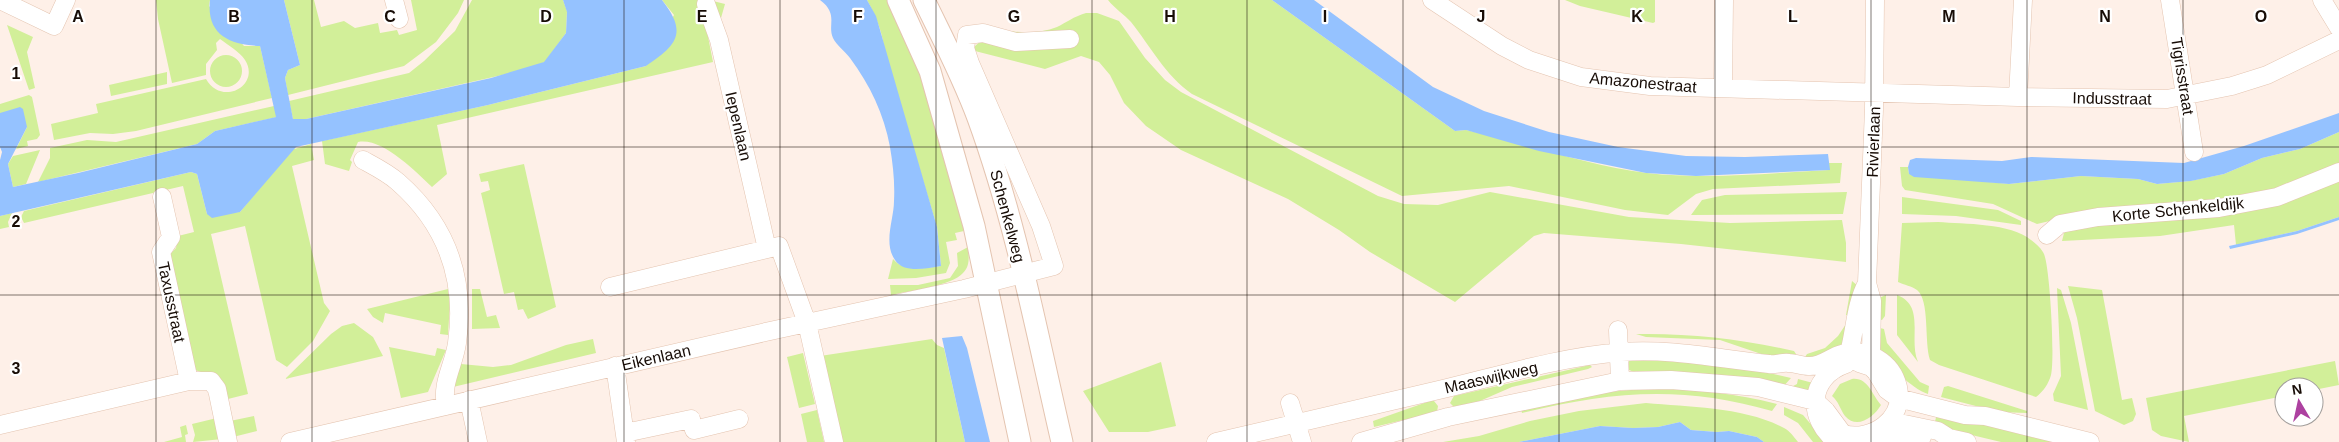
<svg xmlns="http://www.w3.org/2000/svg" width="2339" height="442" viewBox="0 0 2339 442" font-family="Arial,sans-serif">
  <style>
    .green { fill: #d2ef99 }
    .water { fill: #95c2ff }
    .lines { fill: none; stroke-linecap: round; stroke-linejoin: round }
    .minor-casing { stroke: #e4c4b0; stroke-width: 19 }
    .major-casing { stroke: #e4c4b0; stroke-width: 23 }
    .minor { stroke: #fff; stroke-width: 18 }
    .major { stroke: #fff; stroke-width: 21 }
    .grid { fill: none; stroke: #170c06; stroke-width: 1; stroke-opacity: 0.55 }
    .labels { text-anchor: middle; stroke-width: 4.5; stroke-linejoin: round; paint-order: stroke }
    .street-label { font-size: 16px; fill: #170c06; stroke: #fff }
    .grid-label { font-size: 16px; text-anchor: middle; font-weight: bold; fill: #170c06; stroke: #fff; stroke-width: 4.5; stroke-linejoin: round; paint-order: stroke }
  </style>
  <rect width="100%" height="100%" fill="#fef0e8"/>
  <path class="green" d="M156,0H210L209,6L244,46H260L272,98L136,131L113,134L90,133L54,140L51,124L98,113L96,104L206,79C222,107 261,85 245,60C240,52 228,45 220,39L216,43L217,50L206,64V75L172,83L158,19Z
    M284,0H314L321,27L344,21L355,28L378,23L380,33L397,30L399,35L417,30L411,0H464L458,13L436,42L404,66L288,95L285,78L288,70L300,65Z
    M472,0H563L567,11L566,33L545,62L520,71L306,119H293L289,101L409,73L424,61L455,31Z
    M662,0H698L702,6L713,62L437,125L447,174L432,187C415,171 382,137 358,142L350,160L352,162L349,171L325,164L322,141L488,105L646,66L674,15Z
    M709,0L725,4L721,18L716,17Z
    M867,0H891L913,52L943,144L964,231L955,233L957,240L946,242L950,263L946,273L916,278L888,279L893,259C905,273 925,268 941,266L937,227L885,54C883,34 877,18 867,0Z
    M1108,0H1272L1455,131L1466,130C1526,143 1585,165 1647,173C1708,180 1769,173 1829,170V163H1842L1840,183L1713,189L1696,194L1668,215L1625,210L1509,186L1402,196L1192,94C1165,75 1151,47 1131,22C1124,14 1115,9 1108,0Z
    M1565,0H1655V22L1653,23L1580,6Z
    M1086,13H1097L1119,21L1145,58L1165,80L1181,92L1378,196L1404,204L1438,205L1490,192L1629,217L1730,223L1842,220L1846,243V262L1681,244L1544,233L1534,236L1455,302L1370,252L1339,230L1288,199L1181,150L1146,126L1124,103L1110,75L1099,62L1081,56L1045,69L975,51V46L982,40L978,27C1003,30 1032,37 1057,27C1067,22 1073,17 1086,13Z
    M7,25L33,37L27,52L35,88L29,90Z
    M210 71a16 16 0 1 1 32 0a16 16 0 1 1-32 0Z
    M167,72V84L111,96L109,85Z
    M29,95L32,97L40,135L37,139L27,141L28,146L16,149L27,127L0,113V104Z
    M274,106L277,117L215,131L197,144L38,182L50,158V148L87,140L116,142Z
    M2339,132V168L2252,199L2075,215L2037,224L1993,204L1905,190L1902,186L1900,167H1908L1909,174L2009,184L2081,176L2138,179L2157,184L2190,181L2224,174L2262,158L2300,149Z
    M311,144L314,160L292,166L324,303L330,311L313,341L287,367L276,360L245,226L211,234L248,394L224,400L219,376L215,373L201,372L195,370L169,255L176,248L178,236L194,232L183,186L24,223L21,217L24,211L191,172L197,174L207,214L240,212L291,150Z
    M40,150L26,184L13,187L8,164L13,156Z
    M524,164L556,307L528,319L523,309L518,310L514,292L504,294L481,193L490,190L488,181L481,182L479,174Z
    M2339,178V217L2297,231L2236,245L2234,225L2160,236L2062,241L2064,233L2071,227Z
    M1847,192L1843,214L1691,215L1702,200L1725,195Z
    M1902,197L1998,210L2021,221V225L1956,216L1902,214Z
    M12,213L8,222L9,227L0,229V216Z
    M1938,222C1964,224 2011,223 2031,240C2035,243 2042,249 2044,254C2050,268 2055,359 2051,375C2049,383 2043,392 2036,397L1939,365L1930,360C1924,342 1930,300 1917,290C1912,286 1904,285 1898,282L1902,223Z
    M968,247C969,257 970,266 963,273C952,286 908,291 891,295L890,285H918L950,278L958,266L957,253Z
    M1852,281L1858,286L1852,317L1846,315Z
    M2068,286L2102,290L2122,400L2132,398L2136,414L2133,421L2124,425L2095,411L2077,318Z
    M2057,288L2061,290L2071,323L2088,410L2054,401L2053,394L2061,376Z
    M448,289L450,303L448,335L440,334L441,325L385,313L383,323L373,317L367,309Z
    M472,289H480L487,317L496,315L500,328L472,329Z
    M1886,295L1885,316L1882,320L1876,319L1879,298Z
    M1897,295C1926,306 1908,339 1918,362L1897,335Z
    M354,323L373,337L383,356L285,379L331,334L342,326Z
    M1846,324L1851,325C1842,352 1830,356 1803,360L1807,354L1825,348L1838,336Z
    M1876,327L1884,329L1887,343L1920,382L1929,386L1928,394C1912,389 1885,363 1879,347C1877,341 1877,333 1876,327Z
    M1636,334C1690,333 1741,339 1794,351L1796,354L1795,360L1770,357L1720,340L1646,337Z
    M593,339L596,353L453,387L461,364L493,367L511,365L566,345Z
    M932,339L937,345L944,348L965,442H841L820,356Z
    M389,347L435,356L437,348L446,350L428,392L401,398Z
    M803,353L815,404L799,408L787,357Z
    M1663,360L1752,369L1791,378L1782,388L1700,373H1636L1627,369L1629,361Z
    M2335,361L2339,385L2314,390V387H2284V396L2184,416L2189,442L2161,436L2152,430L2146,398Z
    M1161,362L1176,426L1148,432H1109L1083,391Z
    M1590,365L1592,367L1588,369L1512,387L1473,404L1455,408L1450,403L1454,396Z
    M1798,379L1813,383L1809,395L1791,387L1797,384Z
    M1852,379C1868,377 1872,395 1881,405C1874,417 1857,430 1845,416C1840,409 1839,402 1832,396L1840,384Z
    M1948,386L2027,411V413L1999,412L1941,397L1944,387Z
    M1655,388C1697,390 1736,393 1777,404L1772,411C1683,385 1611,391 1522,413L1521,409L1595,393Z
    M1430,401H1434L1438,406L1437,412L1374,427L1373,421Z
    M1646,403C1689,407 1745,407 1784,428C1790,431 1794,437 1798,442H1764L1757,437L1729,431L1717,432L1691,430L1680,422L1658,427L1633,428L1600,426L1519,442H1443L1479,436L1530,421L1579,411Z
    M1784,407L1803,415L1826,442H1813L1798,423L1784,415Z
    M817,410L824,442H807L801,414Z
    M1937,413L2056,442H2001L1934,426Z
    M254,416L257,431L233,437L230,421Z
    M217,418L222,439L193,442L195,435L192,424Z
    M186,425L188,434L185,435L186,442H164L182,437L180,427Z"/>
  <path class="water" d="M210,0H284L300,65L288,70L285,78L293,119H306L491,78L544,62L566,33L567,12L563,0H662C688,33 677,45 646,66L488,105L296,147L240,212L212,218L207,214L197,174L191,172L0,216V160L2,152L0,147V113L20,107L23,109L27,127L8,164L13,187L78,173L197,144L215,131L276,117L260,46C230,45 206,35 210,0Z
    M820,0H867L876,16L937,227L941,266C927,268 904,274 895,260C883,243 894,219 894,201C895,183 893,165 890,147C884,114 870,85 850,58C845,51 836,45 833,38C827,25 839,14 820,0Z
    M1272,0H1314L1433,87L1484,111L1549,132L1618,147L1686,156L1745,157L1828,154L1830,170L1696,176L1646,173L1539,151L1466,130L1455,131Z
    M2339,113V132L2300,149L2262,158L2224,174L2191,181L2157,184L2138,179L2081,176L2009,184L1914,177L1909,174L1908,167L1910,160L1916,158L2002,161L2031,157L2184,163L2244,146Z
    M2339,217V220L2297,234L2230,249L2229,246L2297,231Z
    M962,336L967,348L990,442H965L942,338Z
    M1680,422L1691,430L1717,432L1729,431L1757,437L1764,442H1519L1600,426L1633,428L1658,427Z"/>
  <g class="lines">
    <defs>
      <path id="minor" d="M0,0L54,26L66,0
        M394,0L399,19
        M1432,0L1502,46L1529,60L1581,77L1650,86L2018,97L2167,99L2232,86L2267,75L2339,40
        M2170,0L2194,152
        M2322,0L2339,28
        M706,4L719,40L767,249L779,246L807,323L834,442
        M1723,88L1724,0
        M2018,97L2023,0
        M363,160C374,166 388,173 398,182C447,225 466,279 457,343C454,365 441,383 446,406
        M2047,235L2060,224L2098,217L2219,208L2277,197L2339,172
        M1867,283L1872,301L1871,355
        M610,287L767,249
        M1618,330L1620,381
        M1859,363L1871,367L1876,372L1887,390L1898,398L1965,415L1985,416L2090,442
        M615,366L626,442
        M189,381H211L217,389L228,442
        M469,400L478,442
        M1290,403L1302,442
        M1890,421L1938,431L1949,438L1967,442
        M0,425L189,381L161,252L171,237L162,197
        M625,433L691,419L694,430L739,419
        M290,442L770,331L964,289L1054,266L1041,226L970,63L965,48L967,35L983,33L1016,42L1070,39
        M1216,442C1291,424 1367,407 1443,389C1501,375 1561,357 1621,352C1671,348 1719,359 1769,364C1775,365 1782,362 1789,363C1795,363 1802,366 1808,366C1822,367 1830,357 1842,354C1867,347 1892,362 1898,387C1905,419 1872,442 1843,434L1826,411L1815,401L1758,387L1671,380L1620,381L1448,417L1361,442
        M1837,442C1806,419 1808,377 1846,364C1855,338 1854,307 1867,283L1874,109L1875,0
        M1882,442L1900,434L1922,437"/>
      <path id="major" d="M898,0L930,71L974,226L1020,442
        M924,0C943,39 963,77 978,118C1016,222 1037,334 1062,442"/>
    </defs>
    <use href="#minor" class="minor-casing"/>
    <use href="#major" class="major-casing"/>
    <use href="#minor" class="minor"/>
    <use href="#major" class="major"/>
  </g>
  <path class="grid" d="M156,0V442M312,0V442M468,0V442M624,0V442M780,0V442M936,0V442M1092,0V442M1247,0V442M1403,0V442M1559,0V442M1715,0V442M1871,0V442M2027,0V442M2183,0V442M0,147H2339M0,295H2339"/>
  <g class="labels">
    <g class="street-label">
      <text transform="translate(2183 76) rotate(81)" y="6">Tigrisstraat</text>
      <text transform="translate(1643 82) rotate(5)" y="6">Amazonestraat</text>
      <text transform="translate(2112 98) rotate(1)" y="6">Indusstraat</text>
      <text transform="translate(739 126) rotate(77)" y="6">Iepenlaan</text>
      <text transform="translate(1873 142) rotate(-88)" y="6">Rivierlaan</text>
      <text transform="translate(2178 209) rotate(-6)" y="6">Korte Schenkeldijk</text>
      <text transform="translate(1008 216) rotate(75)" y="6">Schenkelweg</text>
      <text transform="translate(172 302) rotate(78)" y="6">Taxusstraat</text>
      <text transform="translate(656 357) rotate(-13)" y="6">Eikenlaan</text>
      <text transform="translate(1491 377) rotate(-13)" y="6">Maaswijkweg</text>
    </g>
  </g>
  <g class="grid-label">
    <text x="78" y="22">A</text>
    <text x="234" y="22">B</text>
    <text x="390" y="22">C</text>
    <text x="546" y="22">D</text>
    <text x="702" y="22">E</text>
    <text x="858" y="22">F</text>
    <text x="1014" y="22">G</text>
    <text x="1170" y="22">H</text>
    <text x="1325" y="22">I</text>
    <text x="1481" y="22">J</text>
    <text x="1637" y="22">K</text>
    <text x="1793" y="22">L</text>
    <text x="1949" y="22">M</text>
    <text x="2105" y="22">N</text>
    <text x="2261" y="22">O</text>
    <text x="16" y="79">1</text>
    <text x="16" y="227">2</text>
    <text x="16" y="374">3</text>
  </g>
  <g transform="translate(2299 402) rotate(351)"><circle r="24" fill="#ffffff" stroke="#a29e9b"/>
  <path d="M0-4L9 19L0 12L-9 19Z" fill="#ad41a0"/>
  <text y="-8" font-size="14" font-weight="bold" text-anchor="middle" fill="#170c06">N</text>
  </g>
</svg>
